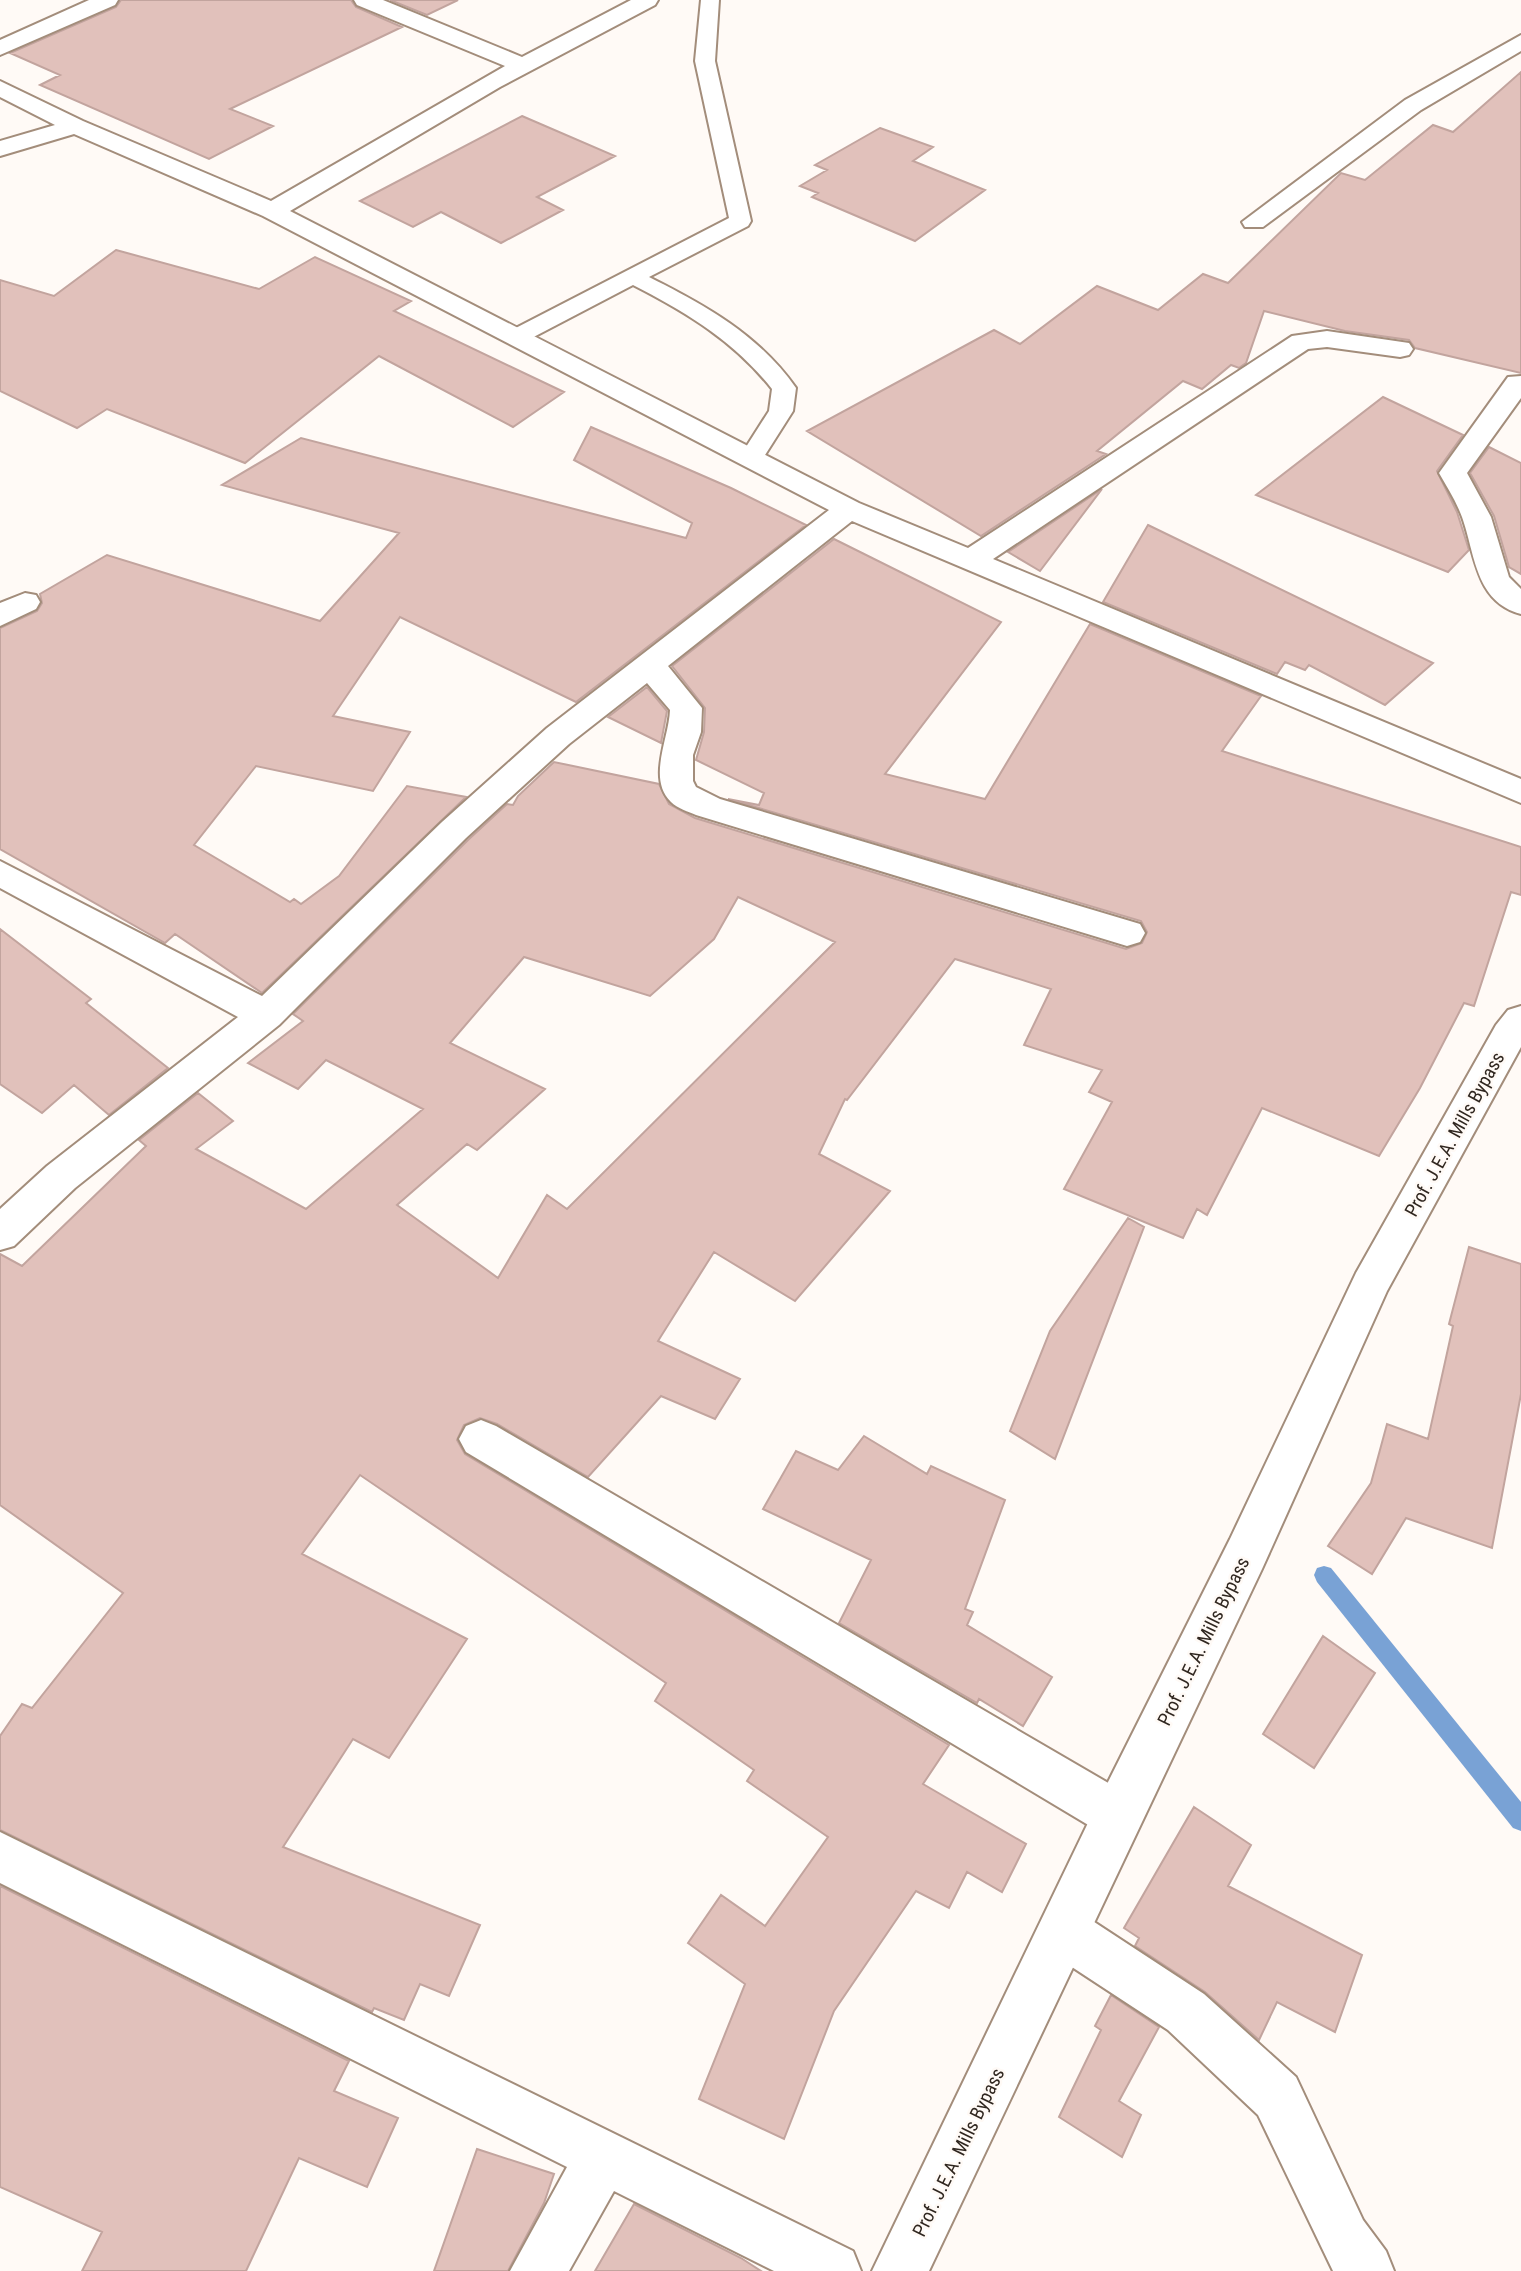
<svg xmlns="http://www.w3.org/2000/svg" width="1521" height="2271" viewBox="0 0 1521 2271" font-family="'Roboto Condensed',sans-serif">
  <style>
    .lines { fill: none; stroke-linecap: round; stroke-linejoin: round }
    .stream { fill: #79a2d5; fill-rule: evenodd }
    .building { fill: #e1c1bb; stroke: #c2a49e; stroke-width: 2; fill-rule: evenodd }
    .service-casing { stroke: #a38d7b; stroke-width: 4 }
    .minor-casing { stroke: #a38d7b; stroke-width: 4 }
    .tertiary-casing { stroke: #a38d7b; stroke-width: 4 }
    .service { fill: #fff; fill-rule: evenodd }
    .minor { fill: #fff; fill-rule: evenodd }
    .tertiary { fill: #fff; fill-rule: evenodd }
    .labels { text-anchor: middle; stroke-width: 5; stroke-linejoin: round; paint-order: stroke }
    .street-label { font-size: 19px; fill: #302720; stroke: #fffaf6 }
  </style>
  <rect width="100%" height="100%" fill="#fffaf6"/>
  <g class="lines">
    <path class="stream" d="M1324,1566L1331,1568L1521,1802V1831L1513,1828L1317,1582L1314,1575L1317,1568Z"/>
  </g>
  <path class="building" d="M121,0H351L356,7L402,27L230,109L273,126L209,159L40,85L60,75L10,53L116,7Z
    M390,0H458L427,15Z
    M1521,72V373L1415,348L1409,340L1345,331L1264,311L1246,363L1239,368L1231,365L1202,389L1183,381L1097,451L1106,454L981,536L807,431L994,330L1020,344L1097,286L1158,310L1203,274L1228,283L1341,173L1365,180L1433,125L1453,132Z
    M522,116L615,156L537,197L563,210L501,243L441,212L413,227L360,201Z
    M880,128L933,147L913,161L985,190L915,241L812,197L818,193L800,186L827,170L815,165Z
    M116,250L259,289L315,257L411,301L394,311L564,392L513,427L379,356L245,463L107,409L77,428L0,391V280L54,296Z
    M1383,397L1463,435L1437,471L1457,512L1469,550L1448,572L1256,495Z
    M591,427L731,488L806,525L576,702L400,617L333,716L410,732L373,791L256,766L194,845L290,902L294,899L301,904L339,876L407,786L466,797L262,993L175,934L165,943L0,849V628L37,611L42,603L40,594L107,555L320,621L399,533L222,485L301,438L686,538L692,523L574,460Z
    M1489,447L1521,463V574L1509,567L1494,516L1470,473Z
    M1102,489L1040,571L1008,552Z
    M1148,525L1433,663L1385,705L1309,665L1305,670L1285,662L1277,674L1103,602Z
    M834,539L1001,622L885,774L985,799L1090,624L1261,696L1222,751L1521,847V895L1511,892L1474,1006L1464,1003L1420,1088L1379,1156L1262,1108L1207,1215L1197,1209L1183,1238L1064,1189L1112,1102L1089,1092L1102,1070L1024,1045L1051,989L955,959L847,1100L845,1099L819,1154L890,1191L795,1301L714,1252L658,1341L740,1379L715,1419L661,1396L588,1477L497,1424L480,1418L464,1425L457,1440L465,1454L949,1745L923,1784L1026,1844L1002,1892L967,1872L949,1908L916,1891L834,2011L784,2139L699,2099L745,1984L688,1943L721,1895L765,1926L828,1837L747,1781L754,1770L655,1701L666,1683L360,1475L302,1554L467,1639L389,1758L353,1739L283,1847L480,1925L449,1996L420,1984L404,2020L374,2008L372,2012L0,1830V1736L22,1704L32,1708L123,1593L0,1505V1254L22,1266L146,1146L139,1140L198,1093L233,1121L196,1149L306,1209L423,1109L326,1060L298,1089L248,1063L303,1021L293,1014L468,840L507,804L513,805L518,796L554,762L659,784L669,804L695,818L1126,949L1142,943L1147,932L1141,921L728,799L759,805L764,793L696,760L704,732L705,708L672,666ZM738,897L835,942L567,1209L547,1195L498,1278L397,1205L467,1144L477,1150L545,1089L450,1043L524,957L650,996L714,939Z
    M647,687L667,711L661,743L608,717Z
    M0,929L91,999L86,1003L168,1068L109,1115L74,1085L42,1113L0,1084Z
    M1128,1218L1144,1227L1055,1459L1010,1431L1050,1331Z
    M1469,1247L1521,1264V1394L1492,1548L1406,1518L1372,1574L1328,1546L1371,1483L1387,1424L1428,1439L1453,1326L1449,1324Z
    M864,1436L927,1474L931,1466L1005,1500L965,1609L973,1612L967,1625L1052,1677L1023,1726L979,1699L977,1703L839,1623L871,1560L763,1509L796,1451L838,1470Z
    M1323,1636L1375,1673L1314,1768L1263,1734Z
    M1194,1807L1251,1845L1228,1886L1362,1955L1335,2032L1277,2002L1259,2040L1205,1992L1135,1946L1139,1938L1124,1928Z
    M0,1886L349,2061L334,2091L398,2118L367,2187L299,2158L246,2271H82L102,2232L0,2187Z
    M1111,1995L1159,2027L1119,2101L1141,2115L1122,2157L1059,2117L1101,2030L1095,2026Z
    M477,2149L554,2174L544,2203L508,2271H434Z
    M634,2204L741,2258L761,2271H595Z"/>
  <g class="lines">
    <defs>
      <path id="service" d="M701,0H719L715,61L751,221L748,226L649,277C705,305 759,335 796,388L793,411L760,463H742L739,458L769,411L772,389C734,341 686,312 633,285L524,342L516,344L505,337L508,332L729,218L695,61Z"/>
      <path id="minor" d="M89,0H118L115,5L0,55V40Z
        M354,0H383L522,57L631,0H658L655,5L500,87L290,211L859,503L968,548L1292,336L1327,331L1409,343L1413,349L1409,355L1400,357L1327,347L1308,349L993,559L1521,779V803L852,521L668,666L702,708L701,732L693,755V781L696,787L720,799L1140,924L1145,933L1140,942L1127,946L696,815C689,812 677,808 671,802C647,779 669,738 670,710L647,683L569,744L466,838L279,1025L75,1188L14,1246L0,1250V1209L47,1166L238,1017L0,888V861L262,996L442,822L547,728L829,510L263,216L74,134L0,156V141L55,125L0,97V81L83,121L271,201L505,66L357,5Z
        M1521,35V51L1421,110L1263,227H1245L1242,222L1405,100Z
        M1521,376V398L1467,473L1491,517L1509,577L1521,589V614C1475,602 1475,553 1462,517C1456,501 1447,487 1439,473L1508,377Z
        M25,593L36,595L40,602L36,609L0,626V603Z
        M481,1420L496,1426L1134,1798L1141,1815L1134,1832L1117,1839L1100,1832L466,1452L459,1439L466,1426Z
        M0,1832L853,2251L861,2271H774L614,2191L569,2271H510L567,2167L0,1883Z
        M1064,1907L1082,1914L1204,1994L1296,2077L1363,2220L1386,2251L1394,2271H1333L1258,2115L1168,2030L1046,1950L1039,1932L1046,1914Z"/>
      <path id="tertiary" d="M1521,1006V1047L1387,1291L1262,1569L929,2271H872L1100,1798L1230,1539L1356,1273L1496,1025L1508,1010Z"/>
    </defs>
    <use href="#service" class="service-casing"/>
    <use href="#minor" class="minor-casing"/>
    <use href="#tertiary" class="tertiary-casing"/>
    <use href="#service" class="service"/>
    <use href="#minor" class="minor"/>
    <use href="#tertiary" class="tertiary"/>
  </g>
  <g class="labels">
    <g class="street-label">
      <text transform="translate(1454 1134) rotate(-61)" y="7">Prof. J.E.A. Mills Bypass</text>
      <text transform="translate(1203 1641) rotate(-64)" y="7">Prof. J.E.A. Mills Bypass</text>
      <text transform="translate(958 2152) rotate(-64)" y="7">Prof. J.E.A. Mills Bypass</text>
    </g>
  </g>
</svg>
